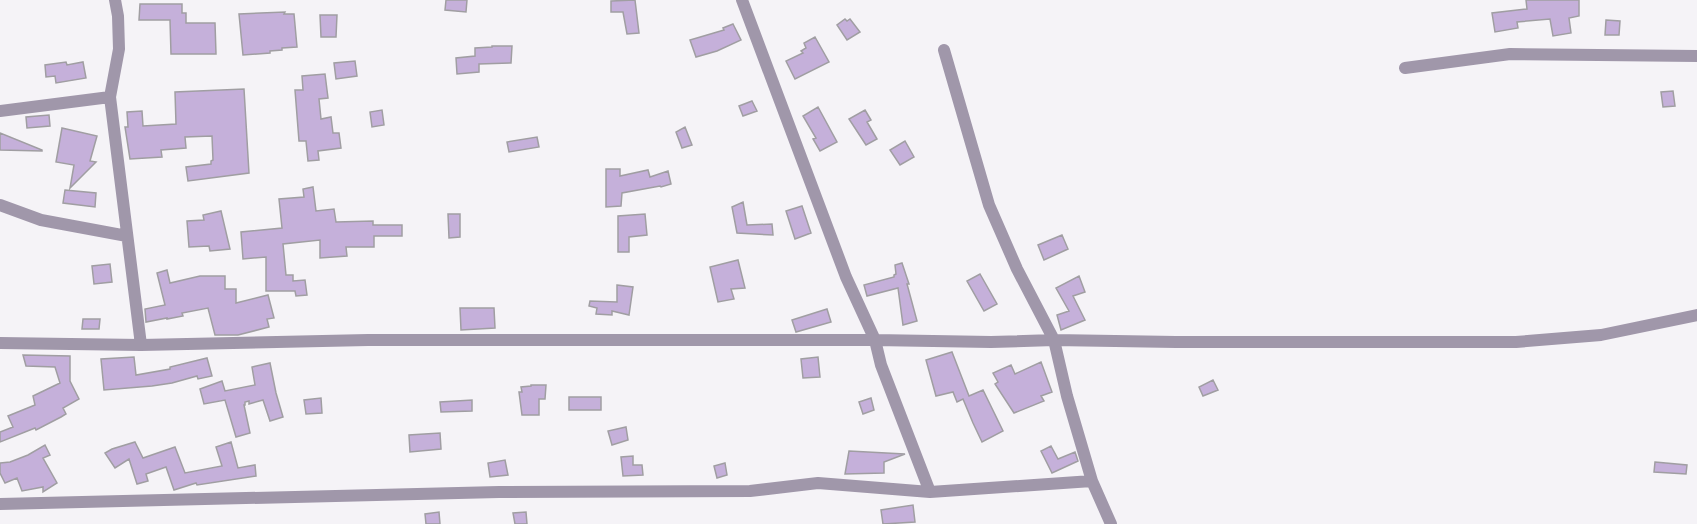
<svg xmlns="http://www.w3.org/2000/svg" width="1697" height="524" viewBox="0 0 1697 524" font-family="'Titillium Web',sans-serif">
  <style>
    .building { fill: #c5b0da; stroke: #a09ea2; stroke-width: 1.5 }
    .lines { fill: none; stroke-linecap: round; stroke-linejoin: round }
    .street { stroke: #a097aa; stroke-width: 12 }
  </style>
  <rect width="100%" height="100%" fill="#f5f3f7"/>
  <path class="building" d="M446,0H467L466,12L445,10Z
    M635,0L639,33L627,34L623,12H611V1Z
    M1526,0H1579V16L1569,18L1571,33L1553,36L1550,19L1517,22L1518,28L1495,32L1492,13L1527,9Z
    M140,4H182V13H186V23H215L216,54H171L170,20H139Z
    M285,12L284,14H294L297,47L282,48V50L270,51V53L243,55L239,14Z
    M320,15H337L336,37H321Z
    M845,19L847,21L850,19L860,32L847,40L837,25Z
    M1606,20L1620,21L1619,35H1605Z
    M733,24L741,40L717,51L696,57L690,40L724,30L723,28Z
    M815,37L829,62L795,79L786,61L803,53L801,51L806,48L804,43Z
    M492,46H512L511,63L479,64V72L457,74L456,58L475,56V48L492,47Z
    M355,61L357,76L336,79L334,63Z
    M66,62L67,65L83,62L86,78L56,83L55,76L46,77L45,65Z
    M325,74L328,98L319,99L321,119L331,117L333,133H339L341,148L318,151L319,160L308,161L306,141H299L295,90H303L302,76Z
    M244,89L249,173L188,181L186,167L211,164V161L213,160L212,136L185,137L186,148L161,150L162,157L130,159L125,127H128L127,112L142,111L143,126L176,124L175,92Z
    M1673,91L1675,106L1663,107L1661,92Z
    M752,101L757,111L743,116L739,106Z
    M818,107L837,142L820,151L813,139L816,138L803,116Z
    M382,110L384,125L372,127L370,112Z
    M865,110L871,120L867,122L877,139L866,145L849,119Z
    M49,115L50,126L27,128L26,117Z
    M685,127L692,145L682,148L676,132Z
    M62,128L97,136L90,161L96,162L70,188L74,165L56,162Z
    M0,133L42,150V151L0,150Z
    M537,137L539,147L509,152L507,142Z
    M905,141L914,157L900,165L890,150Z
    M606,169H620V176L648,170L650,177L668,171L671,184L661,187L660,186L622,193L621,206L606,207Z
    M313,187L316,211L334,209L336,222L373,221V225H402V236H374V247H346L347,256L320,258V240L283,244L286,275H293V281L305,280L307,295L296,296L295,291H266V257L243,259L241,232L282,228L279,199L304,197L303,189Z
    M65,190L96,193L95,207L63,203Z
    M743,202L747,225L772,224L773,235L737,233L732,207Z
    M802,206L811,233L795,239L786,211Z
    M221,211L230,249L210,251L209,246L189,247L187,221L204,220L203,215Z
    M448,214H460V237L449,238Z
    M645,214L647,235L629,237V252H618V216Z
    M1062,235L1068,249L1044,260L1038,245Z
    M738,260L745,288L731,289L734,299L718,302L710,267Z
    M902,263L909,284H907L917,321L903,325L898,288L867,296L864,285L894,277V275L896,274L895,265Z
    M110,264L112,282L94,284L92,266Z
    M167,270L170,283L200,276H225V289H236V303L268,295L274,318L267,319L269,327L238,335H215L208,308L182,313L183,316L167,319V318L146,322L145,309L165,305L157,273Z
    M980,274L997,304L984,311L967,281Z
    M1079,276L1085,292L1073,296L1085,320L1061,330L1057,315L1069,311L1056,288Z
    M617,285L633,287L629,315L612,311V315L596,314L597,308L589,306L590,301L617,302Z
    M460,308H494L495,328L461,330Z
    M827,309L831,322L796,332L792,320Z
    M83,319H100L99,329H82Z
    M952,352L969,396L983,390L1003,431L982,442L973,423L963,399L957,402L953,392L936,396L926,360Z
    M23,355L70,356V381L79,399L63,408L66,414L61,417L36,430L35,428L0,442V432L13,427L8,416L35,405L33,396L60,383L55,367L26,366Z
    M134,357L136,375L170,369V367L207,358L212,376L198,379L197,376L172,383L152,386L104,390L101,359Z
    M818,357L820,377L803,378L801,359Z
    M1041,362L1052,392L1041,396L1044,401L1014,413L995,384L998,382L993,373L1011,365L1015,374Z
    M270,363L276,393L283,417L270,421L263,400L249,404V401L245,402V405H244L250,433L236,437L225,400L204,404L200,389L222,381L225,391L255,385L252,367Z
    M1213,380L1218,390L1203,396L1199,387Z
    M531,385H546L545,399H539V415H522L519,392H522L521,387L531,386Z
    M569,397H601V410H569Z
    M321,398L322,413L306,414L304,400Z
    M871,398L874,410L863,414L859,402Z
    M472,400V411L441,412L440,402Z
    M626,427L628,440L612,445L608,431Z
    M440,433L441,449L410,452L409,435Z
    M135,442L143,458L175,447L185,473L222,466L216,447L231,442L238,468L255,465L256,476L197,485L196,483L174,490L166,467L146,474L148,481L137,484L129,459L115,468L105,453L112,449Z
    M45,445L50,455L43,458L57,483L43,492V487L22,491L17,478L5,483L0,473V463L10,462L28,455Z
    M1051,446L1058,459L1075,452L1078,461L1052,473L1041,451Z
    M849,451L905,454L884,462V473L845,474Z
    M633,456V465H642L643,475L623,476L621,457Z
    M505,460L508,475L490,477L488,463Z
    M1655,462L1687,465L1686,474L1654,472Z
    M725,463L727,475L717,478L714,466Z
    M913,505L915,522L883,524L881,510Z
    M439,512L440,524H426L425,514Z
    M526,512L527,524H515L513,513Z"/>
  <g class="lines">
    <path class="street" d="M115,0L118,16L119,49L110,97L141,345
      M742,0L846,277L875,340L881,365L930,492
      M944,50L989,205L1017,269L1054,340L1067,396L1092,481L1111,524
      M1405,68L1510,54L1697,56
      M0,111L110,97
      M0,205L41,220L127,236
      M0,343L141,345L368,340H875L991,342L1054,340L1176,342H1516L1601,335L1697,315
      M0,504L499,492L750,491L818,483L930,492L1092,481"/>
  </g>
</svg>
